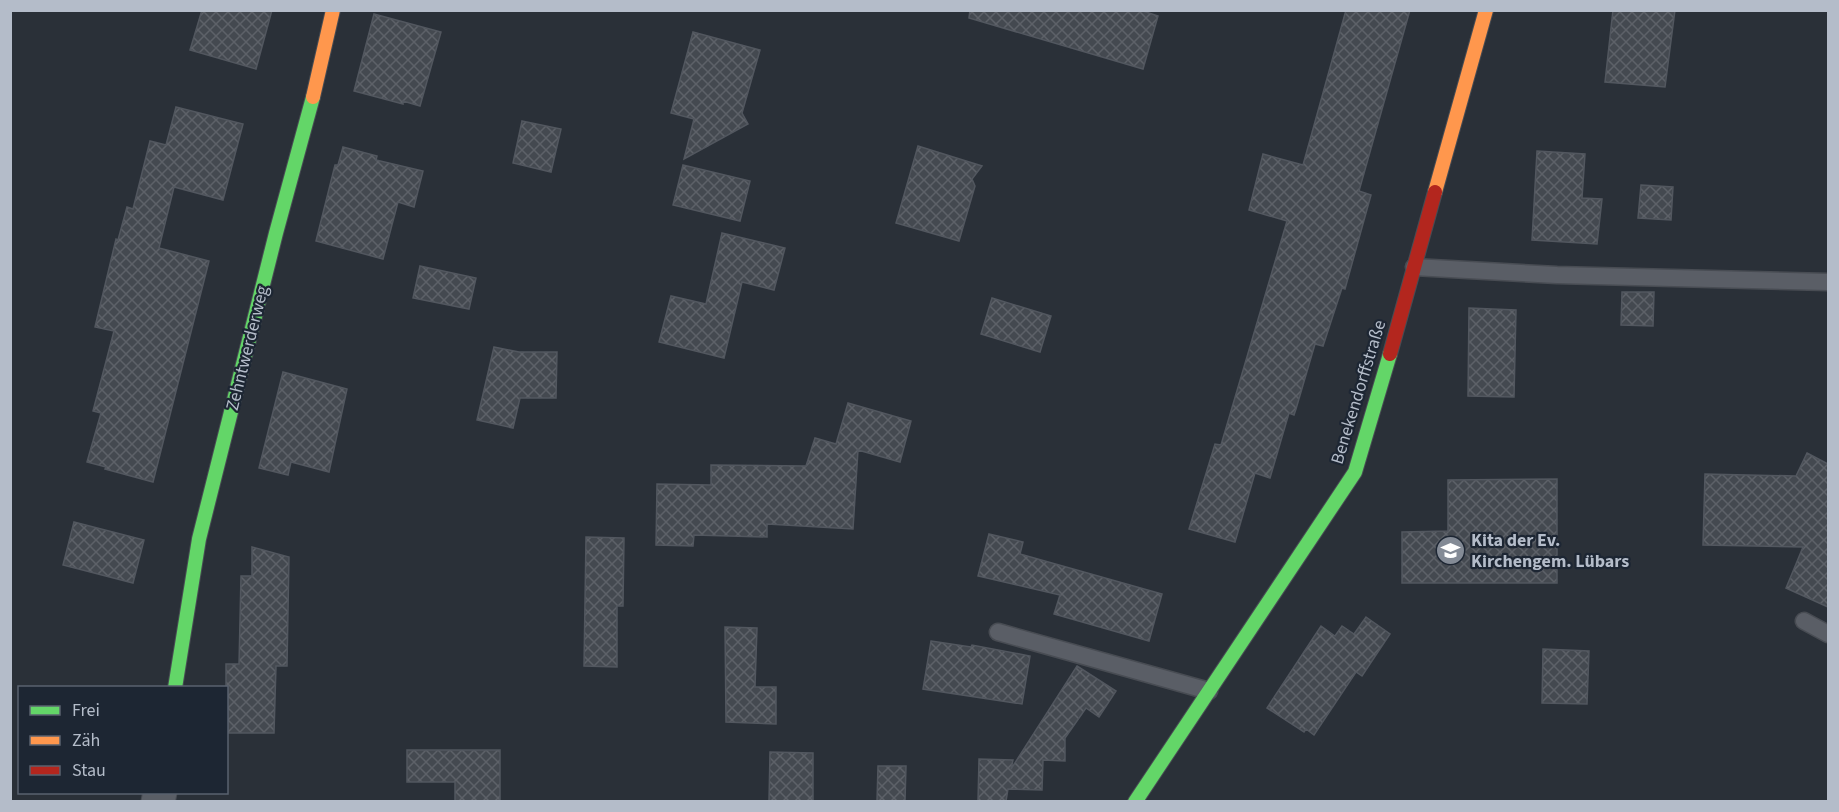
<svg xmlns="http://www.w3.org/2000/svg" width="1839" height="812" viewBox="0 0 1839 812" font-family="'Source Sans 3',sans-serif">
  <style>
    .building { fill: url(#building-cross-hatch); stroke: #52575f; stroke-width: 1.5 }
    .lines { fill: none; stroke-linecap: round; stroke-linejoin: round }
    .lane-casing { stroke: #484c53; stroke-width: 19 }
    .street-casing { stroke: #484c53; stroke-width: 35 }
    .fast-casing { stroke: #484c53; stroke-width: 16 }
    .slow-casing { stroke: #484c53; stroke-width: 16 }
    .jam-casing { stroke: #484c53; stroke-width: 16 }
    .lane { stroke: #5a5e66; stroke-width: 16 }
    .street { stroke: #5a5e66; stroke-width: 33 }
    .fast { stroke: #63d668; stroke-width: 14 }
    .slow { stroke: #ff974d; stroke-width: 14 }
    .jam { stroke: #b3261e; stroke-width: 14 }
    .labels { text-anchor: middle; stroke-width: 4.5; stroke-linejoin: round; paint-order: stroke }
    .street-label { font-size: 18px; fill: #b4bcc9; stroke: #1d2633 }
    .poi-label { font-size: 18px; font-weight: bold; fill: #b4bcc9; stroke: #1d2633; text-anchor: start }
  </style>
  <defs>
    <pattern id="building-cross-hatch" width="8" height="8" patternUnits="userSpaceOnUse" patternTransform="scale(1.5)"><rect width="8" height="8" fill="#444950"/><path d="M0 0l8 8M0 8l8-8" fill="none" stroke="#5d6168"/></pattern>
  </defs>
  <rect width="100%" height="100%" fill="#2a3038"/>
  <path class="building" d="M202,10H272L256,69L190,50Z
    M970,10H1140L1158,16L1143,69L969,18Z
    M1346,10H1410L1359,191L1371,195L1345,289L1342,288L1323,346L1315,344L1296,409L1294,415L1289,413L1270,478L1255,473L1235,542L1189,529L1215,444L1221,445L1287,221L1249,210L1263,154L1303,165Z
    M1613,10H1675L1665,87L1605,82Z
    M374,14L441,32L420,106L403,101V104L354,91Z
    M693,32L760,50L742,113L748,124L684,159L694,119L671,113Z
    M176,107L243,124L223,200L174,187L159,248L209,261L153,482L105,469L106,467L87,462L101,413L93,411L114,331L95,327L116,239L118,240L127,207L133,209L150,141L166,145Z
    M522,121L561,129L551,172L513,163Z
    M918,146L982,166L972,179L975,186L959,241L896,223Z
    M343,147L377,156L376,160L423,171L414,207L398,202L383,259L316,241L335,165H338Z
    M1537,151L1585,154L1582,198L1602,199L1597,244L1532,240Z
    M683,165L750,181L740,221L673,205Z
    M1641,185L1673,187L1671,220L1638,218Z
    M722,233L785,248L774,290L742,282L724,358L659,342L671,296L706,304Z
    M420,266L476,278L469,309L413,298Z
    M1622,292H1654L1653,326L1621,325Z
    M992,298L1051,316L1040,352L981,334Z
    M1469,308L1516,310L1514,397L1468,396Z
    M494,347L519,352H557L556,398H520L513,428L477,420Z
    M283,372L347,389L329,472L291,462L288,475L259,468Z
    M848,403L911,421L900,462L858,450L853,529L767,524V537L694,535L693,546L656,545L657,484L711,485V465L806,466L815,438L836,444Z
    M1807,453L1828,464V607L1786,588L1803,547L1703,545L1705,474L1796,476Z
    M1557,479V583H1402V532L1448,531V480Z
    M74,522L144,540L133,583L63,565Z
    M989,534L1023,542L1020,554L1162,594L1149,641L1054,614L1060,595L978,576Z
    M586,537L624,538L623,606H617V667L584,666Z
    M252,547L289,557L287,666H276L274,733H226V664H239L241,576H252Z
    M1366,617L1390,634L1362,676L1356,672L1314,735L1306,729L1304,732L1267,708L1321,626L1335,636L1342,626L1354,634Z
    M725,627L757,628L755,687H776V724L726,722Z
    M931,641L971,647L972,645L1030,656L1022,704L923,689Z
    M1543,649L1589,651L1587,704L1542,703Z
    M1077,666L1116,691L1099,717L1086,708L1065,738V761L1043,760L1042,790L1008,789L1006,801H978L979,759L1013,760L1011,769Z
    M407,750H500V801H455V782H407Z
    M770,752L813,753V801H769Z
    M878,766H906L905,801H877Z"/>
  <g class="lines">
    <defs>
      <path id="lane" d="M1414,267L1557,275L1828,282
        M1804,621L1828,634
        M998,632L1209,691"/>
      <path id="street" d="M158,802L160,792"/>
      <path id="fast" d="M175,688L199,539L276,233L313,97
        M1135,802L1355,472L1390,354"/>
      <path id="slow" d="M313,97L333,10
        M1435,192L1486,10"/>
      <path id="jam" d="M1390,354L1435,192"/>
    </defs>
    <use href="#lane" class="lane-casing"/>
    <use href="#street" class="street-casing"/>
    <use href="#fast" class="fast-casing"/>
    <use href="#slow" class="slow-casing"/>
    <use href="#jam" class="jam-casing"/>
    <use href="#lane" class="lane"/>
    <use href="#street" class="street"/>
    <use href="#fast" class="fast"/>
    <use href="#slow" class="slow"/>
    <use href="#jam" class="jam"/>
  </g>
  <defs>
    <symbol id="school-disc" viewBox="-11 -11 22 22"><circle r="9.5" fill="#848b96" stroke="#1d2633"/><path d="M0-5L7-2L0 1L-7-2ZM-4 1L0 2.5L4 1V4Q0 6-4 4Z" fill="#fff"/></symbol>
  </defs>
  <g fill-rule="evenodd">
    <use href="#school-disc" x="1434" y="534" width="33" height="33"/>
  </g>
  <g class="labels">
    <g class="street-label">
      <text transform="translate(247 348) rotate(-76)" y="6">Zehntwerderweg</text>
      <text transform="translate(1358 392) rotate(-73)" y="6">Benekendorffstraße</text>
    </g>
    <g class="poi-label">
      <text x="1471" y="546">Kita der Ev.<tspan x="1471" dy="21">Kirchengem. Lübars</tspan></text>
    </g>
  </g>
  <rect width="1839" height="812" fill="none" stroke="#b4bcc9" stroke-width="24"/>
  <rect x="18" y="686" width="210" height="108" fill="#1d2633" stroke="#59626f" stroke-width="1.5"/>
  <rect x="30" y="706" width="30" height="9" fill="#63d668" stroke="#59626f" stroke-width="1.5"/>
  <text x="72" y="716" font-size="18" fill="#b4bcc9">Frei</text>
  <rect x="30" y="736" width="30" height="9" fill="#ff974d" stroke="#59626f" stroke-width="1.5"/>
  <text x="72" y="746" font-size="18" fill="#b4bcc9">Zäh</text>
  <rect x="30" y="766" width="30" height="9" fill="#b3261e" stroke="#59626f" stroke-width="1.5"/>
  <text x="72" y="776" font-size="18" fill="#b4bcc9">Stau</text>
</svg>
